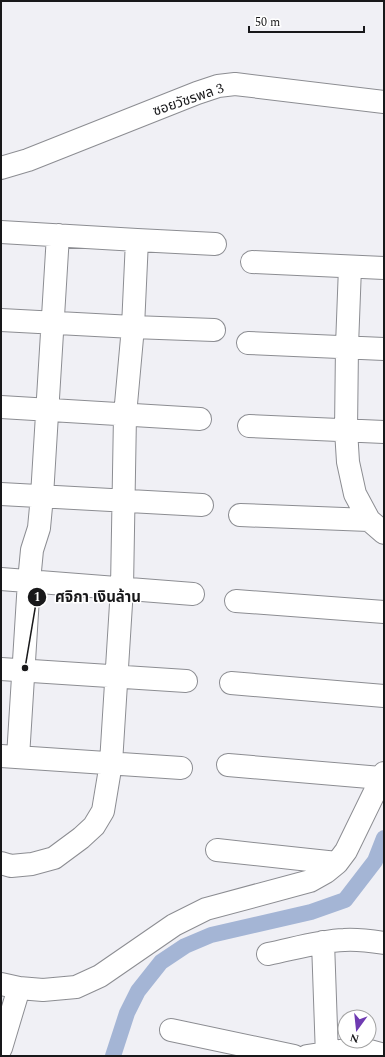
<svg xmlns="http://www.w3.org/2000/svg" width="385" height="1057" viewBox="0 0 385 1057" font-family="Spectral,'Noto Sans Thai',serif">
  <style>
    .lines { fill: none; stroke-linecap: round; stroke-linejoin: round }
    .canal { stroke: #a4b5d5; stroke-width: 16 }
    .minor-casing { stroke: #8c8d92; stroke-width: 24 }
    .minor { stroke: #fff; stroke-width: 22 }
    .labels { text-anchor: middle; stroke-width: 3; stroke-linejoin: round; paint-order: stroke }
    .street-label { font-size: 14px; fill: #18181a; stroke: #fff }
    .leader { fill: none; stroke: #18181a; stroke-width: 1.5 }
    .callout-dot { fill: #18181a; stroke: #fff; stroke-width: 1.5 }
    .mark-label { font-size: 12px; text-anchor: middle; font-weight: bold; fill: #fff }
    .callout-label { font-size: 15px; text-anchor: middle; font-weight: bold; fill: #18181a; stroke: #fff; stroke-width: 3; stroke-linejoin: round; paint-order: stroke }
  </style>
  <rect width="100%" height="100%" fill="#f0f0f5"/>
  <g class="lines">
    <path class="canal" d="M113,1056L127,1013L138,991L161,962L185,946L211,935L311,912L345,900L375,861L384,838"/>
    <defs>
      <path id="minor" d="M1,168L28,160L197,93L218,86L235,84L384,102
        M1,232L137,240L215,244
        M252,262L384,268
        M350,267L347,346L346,430L348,462L355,494L369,520L384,533
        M1,320L133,327L214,330
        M248,343L384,349
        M1,407L200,419
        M249,426L384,432
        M1,494L202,505
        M240,515L369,520
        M1,579L193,594
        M236,601L384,612
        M1,669L186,681
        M231,683L384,696
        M1,756L181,768
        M18,757L29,581L32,550L39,528L42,496L58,235
        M228,765L381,778
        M217,850L337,863
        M1,863L11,866L32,864L54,858L81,838L94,826L103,811L111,763L122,588L125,415L133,327L137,240
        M323,942L327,1056
        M268,954C293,949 319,941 344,940C358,939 371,941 384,943
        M1,984L19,988L43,990L76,987L100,976L174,925L206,909L310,881L326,872L337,863L346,851L384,773
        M171,1030L294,1056
        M1,1048L19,988
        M307,1056L359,1048L384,1055"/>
    </defs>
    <use href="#minor" class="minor-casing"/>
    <use href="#minor" class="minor"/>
  </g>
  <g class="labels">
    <g class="street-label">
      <text transform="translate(188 99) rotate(-19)" y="5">ซอยวัชรพล 3</text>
    </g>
  </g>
  <path class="leader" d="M25 668L37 597"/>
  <g class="callout-dot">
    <circle cx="25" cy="668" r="4"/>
    <circle cx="37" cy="597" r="10"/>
  </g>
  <g class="mark-label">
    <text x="37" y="601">1</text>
  </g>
  <g class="callout-label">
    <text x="98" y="602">ศจิกา เงินล้าน</text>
  </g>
  <rect width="385" height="1057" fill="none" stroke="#18181a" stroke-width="4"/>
  <g transform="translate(357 1029) rotate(195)"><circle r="19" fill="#ffffff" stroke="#a3a3a3"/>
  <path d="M0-3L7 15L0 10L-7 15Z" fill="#6f3bb2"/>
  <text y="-6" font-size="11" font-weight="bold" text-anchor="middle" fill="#18181a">N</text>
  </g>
  <path d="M249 26v6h115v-6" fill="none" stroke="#18181a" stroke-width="2"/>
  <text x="255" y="26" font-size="12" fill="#18181a" stroke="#ffffff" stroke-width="3" paint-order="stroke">50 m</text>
</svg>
